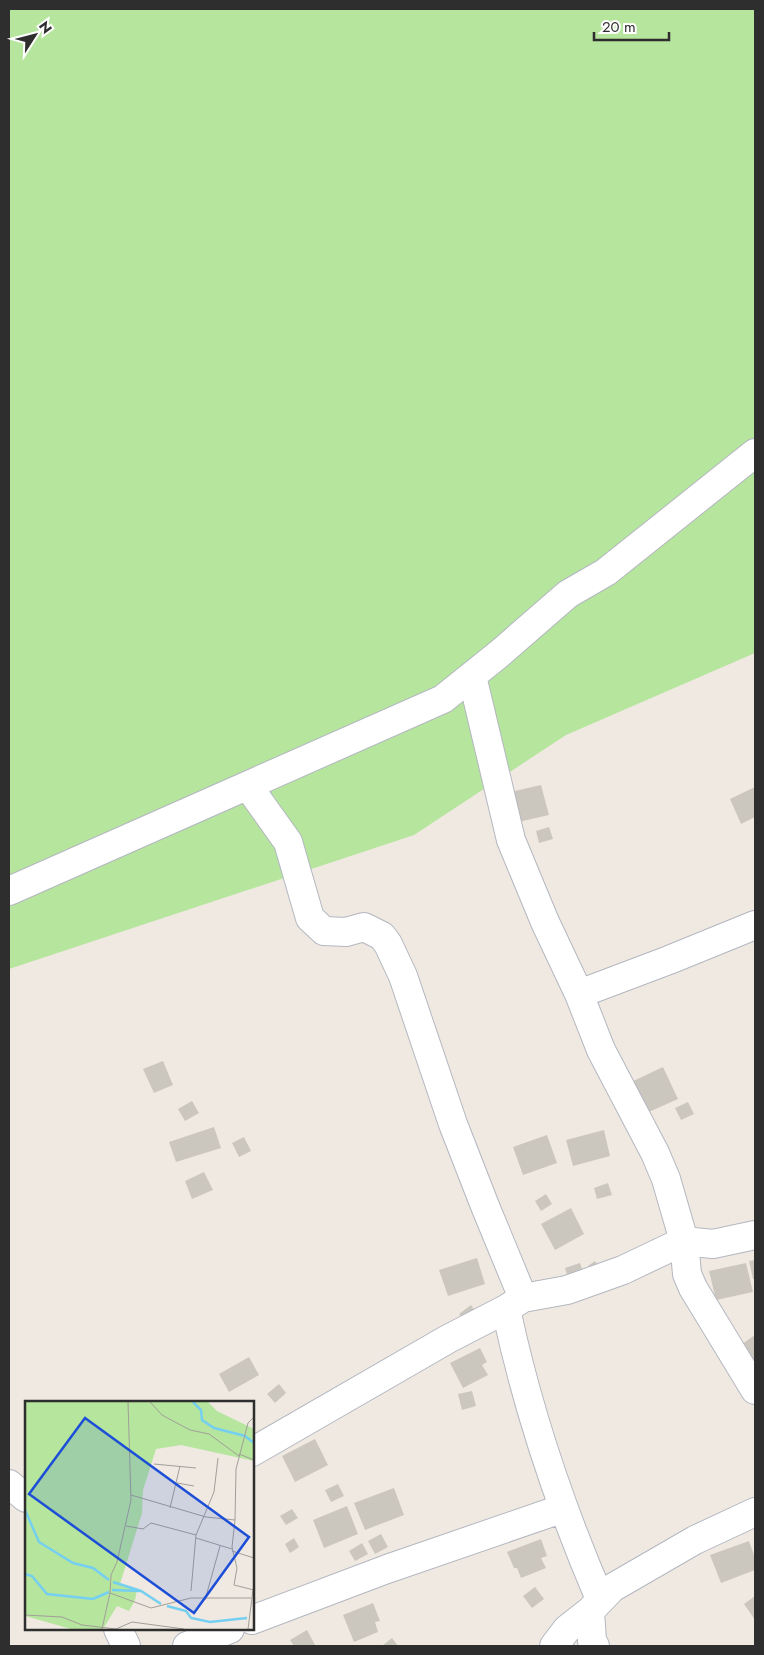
<svg xmlns="http://www.w3.org/2000/svg" width="764" height="1655" viewBox="0 0 764 1655" font-family="Jost,sans-serif">
  <style>
    .green { fill: #b6e59e }
    .building { fill: #cbc7bf }
    .lines { fill: none; stroke-linecap: round; stroke-linejoin: round }
    .minor-casing { stroke: #b4b7c1; stroke-width: 30 }
    .minor { stroke: #fff; stroke-width: 28 }
    .inset-river { fill: none; stroke: #75cff0; stroke-width: 2.5 }
    .inset-road { fill: none; stroke: #a29e99; stroke-width: 1 }
    .view { fill: #1d4ed8; fill-opacity: 0.15; stroke: #1d4ed8; stroke-width: 2.5 }
    .inset-edge { fill: none; stroke: #2e2e2e; stroke-width: 2.5 }
  </style>
  <rect width="100%" height="100%" fill="#efe9e1"/>
  <path class="green" d="M9,9H755V653L566,735L414,835L9,969Z"/>
  <path class="building" d="M541,785L549,815L514,823L506,793Z
    M755,787V817L741,824L730,799Z
    M549,827L553,839L539,843L536,831Z
    M163,1061L173,1085L154,1093L143,1069Z
    M663,1067L678,1099L642,1115L627,1084Z
    M192,1101L199,1113L185,1121L178,1109Z
    M688,1102L694,1114L681,1120L675,1108Z
    M214,1127L221,1148L176,1162L169,1142Z
    M604,1130L610,1156L573,1166L566,1140Z
    M547,1135L557,1163L523,1175L513,1147Z
    M244,1137L251,1151L239,1157L232,1143Z
    M204,1172L213,1190L192,1199L185,1181Z
    M608,1183L612,1195L597,1199L594,1188Z
    M546,1194L552,1204L541,1211L535,1201Z
    M571,1208L584,1234L555,1250L541,1224Z
    M477,1258L485,1284L448,1296L439,1270Z
    M755,1260V1279H753L749,1261Z
    M595,1261L600,1268L593,1273L588,1266Z
    M580,1263L584,1275L569,1281L565,1268Z
    M746,1263L753,1292L716,1300L709,1271Z
    M471,1305L479,1317L467,1325L459,1314Z
    M755,1335V1363L742,1344Z
    M480,1348L487,1362L482,1365L488,1375L463,1388L450,1363Z
    M249,1357L259,1375L229,1392L219,1374Z
    M279,1384L286,1393L275,1403L267,1394Z
    M472,1391L476,1406L462,1410L458,1394Z
    M315,1439L328,1465L295,1482L282,1456Z
    M338,1484L344,1496L331,1502L325,1490Z
    M394,1488L404,1515L365,1530L354,1503Z
    M347,1506L358,1534L324,1548L313,1520Z
    M292,1509L298,1518L286,1525L280,1516Z
    M381,1534L388,1547L375,1554L368,1541Z
    M294,1538L299,1547L290,1553L285,1544Z
    M541,1539L547,1556L541,1558L546,1568L521,1578L517,1568H514L507,1552Z
    M749,1541L755,1558V1570L721,1583L710,1555Z
    M362,1543L368,1554L355,1561L349,1551Z
    M535,1587L544,1599L532,1608L523,1596Z
    M755,1596V1620L744,1604Z
    M373,1603L380,1621L375,1622L378,1632L354,1642L343,1615Z
    M307,1630L315,1645L294,1646L290,1640Z
    M392,1638L398,1646H382Z"/>
  <g class="lines">
    <defs>
      <path id="minor" d="M472,676L511,840L545,922L579,994L601,1050L655,1153L666,1179L684,1241L687,1274L693,1288L755,1390
        M248,786L288,842L310,918L324,931L346,932L364,927L382,936L388,944L403,976L453,1124L485,1206L523,1298
        M9,891L443,699L499,654L568,594L606,572L755,453
        M579,994L669,960L755,925
        M506,1309C527,1408 560,1506 600,1599
        M252,1452L448,1339L506,1309L523,1298L567,1290L623,1270L684,1241L713,1244L755,1235
        M9,1484L26,1498
        M590,1611L592,1641L595,1646
        M252,1620L387,1569L564,1508
        M118,1629L126,1646
        M187,1646L230,1629
        M554,1646L567,1629L590,1611L612,1588L695,1540L755,1512"/>
    </defs>
    <use href="#minor" class="minor-casing"/>
    <use href="#minor" class="minor"/>
  </g>
  <g transform="translate(25 1401)">
    <rect width="229" height="229" fill="#efe9e1"/>
    <path d="M0,1H183L192,10L229,28V60L156,44L131,48L118,89L117,112L95,183L112,189L110,199L104,210L92,205L78,228H46L0,215Z" fill="#b6e59e"/>
    <path class="inset-river" d="M168,1L176,9L177,19L189,27L220,35L229,42M0,109L14,141L48,162L68,167L84,179M0,173L7,175L22,193L68,198L84,191M88,181L116,190L136,203M87,189L115,190M142,205L161,210L166,217L185,221L222,217"/>
    <path class="inset-road" d="M125,1L137,14L165,29L184,33L214,55M214,53L229,59M129,63L171,67M152,82L169,85M106,94L181,116L210,119L207,146L212,167L209,184L229,189M145,107L155,65M210,119L211,68L223,22L229,16M101,125L118,128L126,122L171,134M171,137L207,148M207,150L229,157M166,190L171,134L189,91L193,57M85,192L126,207L166,197H226M180,199L195,145M0,214L37,216L57,224L91,228L107,221L159,228M77,228L85,192L86,174L92,161L106,99L103,1M223,228L228,189"/>
    <path class="view" d="M60,17L224,136L169,212L4,93Z"/>
    <rect width="229" height="229" class="inset-edge"/>
  </g>
  <rect width="764" height="1655" fill="none" stroke="#2e2e2e" stroke-width="20"/>
  <g transform="translate(35 35) rotate(54)" stroke="#ffffff" stroke-width="4" paint-order="stroke">
  <path d="M0-4L9 19L0 12L-9 19Z" fill="#2e2e2e"/>
  <text y="-8" font-size="14" font-weight="bold" text-anchor="middle" fill="#2e2e2e">N</text>
  </g>
  <path d="M594 32v8h75v-8" fill="none" stroke="#2e2e2e" stroke-width="2.5"/>
  <text x="602" y="32" font-size="15" fill="#2e2e2e" stroke="#ffffff" stroke-width="4" paint-order="stroke">20 m</text>
</svg>
